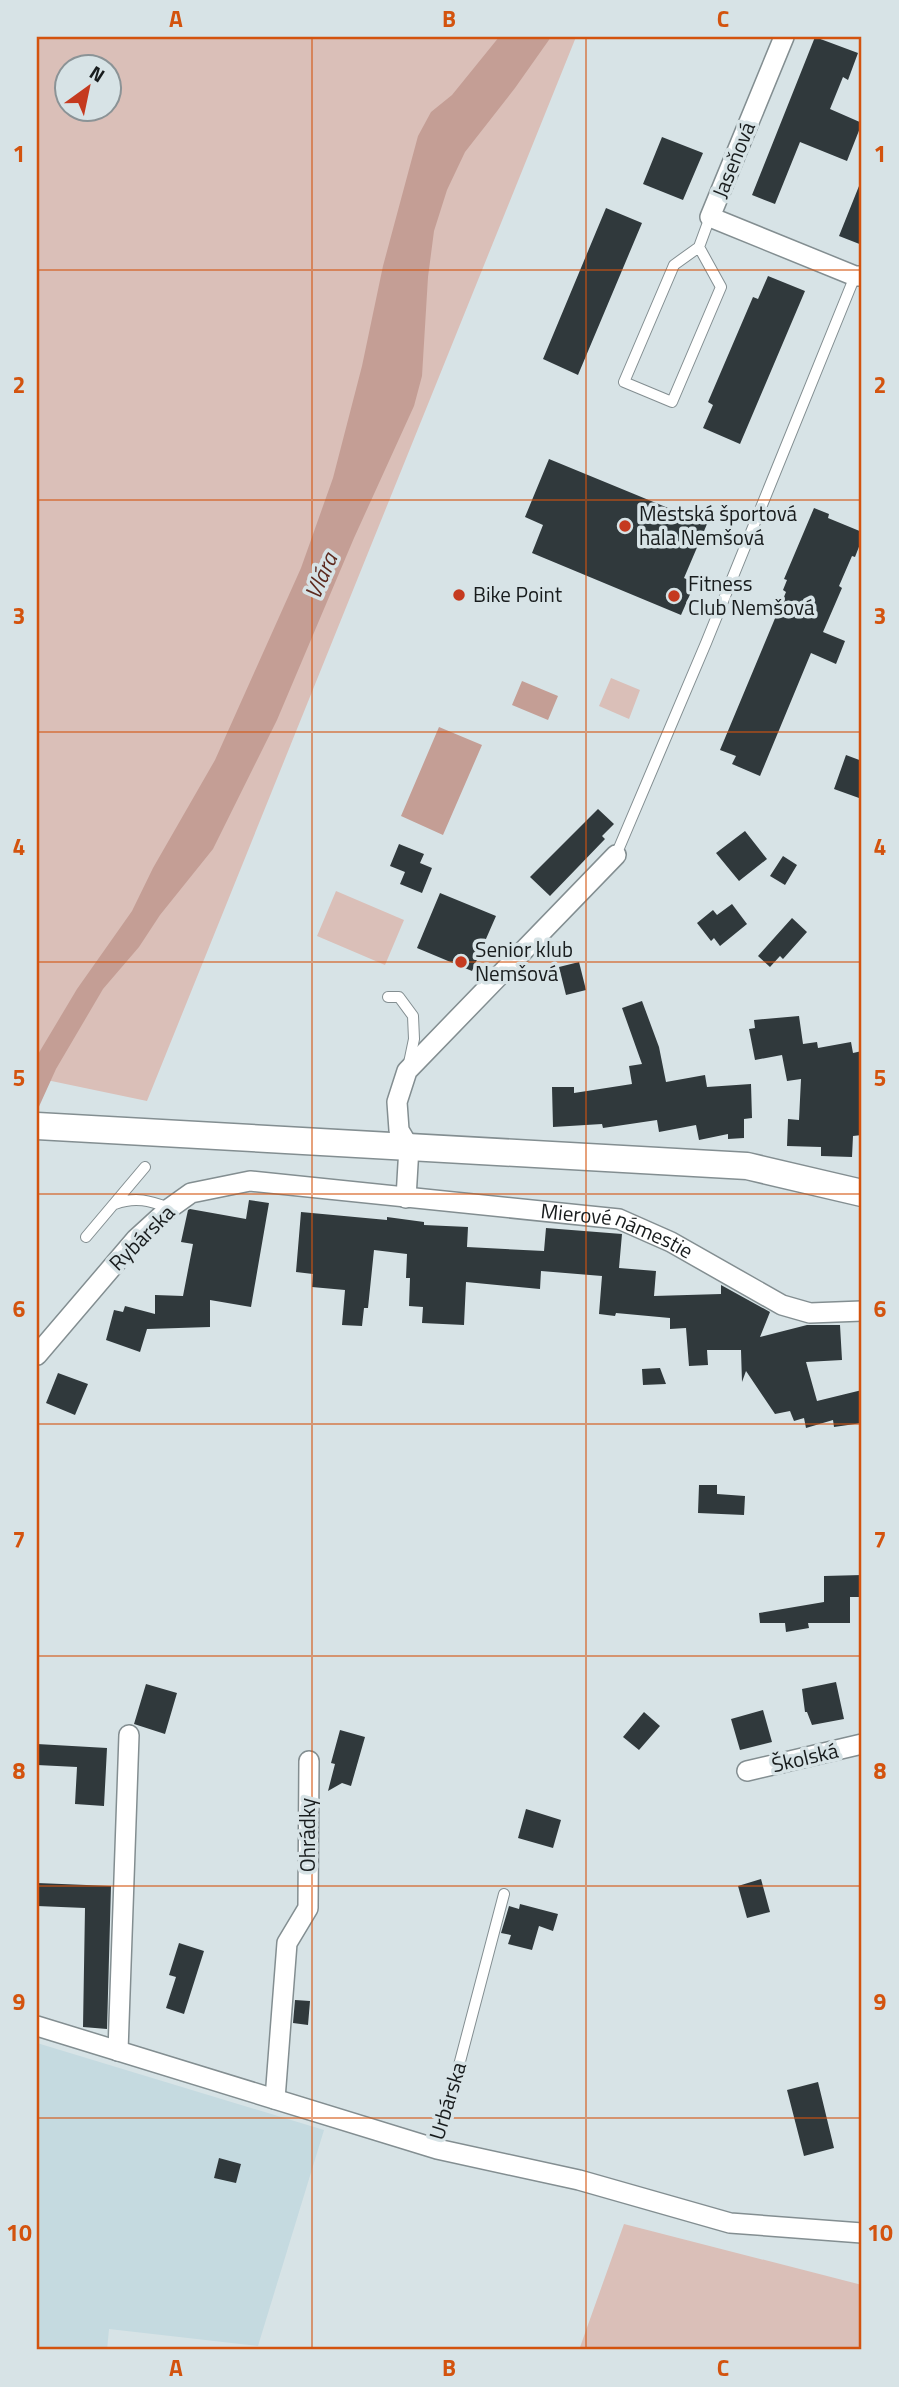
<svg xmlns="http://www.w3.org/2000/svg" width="899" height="2387" viewBox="0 0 899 2387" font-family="'Titillium Web',sans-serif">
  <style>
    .built { fill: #c5dae0 }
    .green { fill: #dabfb8; fill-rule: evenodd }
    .water { fill: #c49e95 }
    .building { fill: #30393c }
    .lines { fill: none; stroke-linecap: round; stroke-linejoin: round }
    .service-casing { stroke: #838e91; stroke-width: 12 }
    .minor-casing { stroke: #838e91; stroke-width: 22 }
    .secondary-casing { stroke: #838e91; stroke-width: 29 }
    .service { stroke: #fff; stroke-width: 10 }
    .minor { stroke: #fff; stroke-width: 19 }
    .secondary { stroke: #fff; stroke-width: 26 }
    .grid { fill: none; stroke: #d3530e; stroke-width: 2; stroke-opacity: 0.55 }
    .poi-dot { fill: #c53a1f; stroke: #d7e3e6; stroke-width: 2.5 }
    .labels { text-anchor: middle; stroke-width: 7; stroke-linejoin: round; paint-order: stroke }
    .street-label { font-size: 21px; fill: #181c1d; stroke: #d7e3e6 }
    .poi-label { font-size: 21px; fill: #181c1d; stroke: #d7e3e6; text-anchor: start }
    .water-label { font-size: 23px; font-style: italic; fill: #5d2a1f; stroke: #d7e3e6 }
    .neatline { fill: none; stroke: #d3530e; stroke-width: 2.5 }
    .grid-label { font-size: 23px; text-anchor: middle; font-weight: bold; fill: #d3530e }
  </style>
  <rect width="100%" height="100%" fill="#d7e3e6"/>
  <path class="built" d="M37,2043L324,2130L258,2346L109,2329L107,2350H37Z"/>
  <path class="green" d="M37,37H576L147,1101L37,1078ZM66,66H108V108H66Z
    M611,678L640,690L629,719L599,706Z
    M336,891L404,920L385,965L317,936Z
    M624,2224L862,2285V2350H579Z"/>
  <path class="water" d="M499,37H551L515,88L465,152L447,190L434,231L428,277L422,376L414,406L354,538L277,720L213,849L160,915L139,947L103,989L56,1069L37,1111V1056L77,989L132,911L153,868L215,760L301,568L333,478L362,366L383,266L418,136L431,112L452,95Z
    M522,681L558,696L548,720L512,705Z
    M439,727L482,745L443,835L401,816Z"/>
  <path class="building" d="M815,37L858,53L848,80L843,77L830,109L862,123L847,161L800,142L775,204L752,195Z
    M662,137L703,153L683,200L643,184Z
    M861,181H862V245L839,236Z
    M606,208L642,223L578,375L543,359Z
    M768,276L805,291L740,444L703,428L713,405L708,402L753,297L758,299Z
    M549,459L707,524L684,578L695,583L681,615L532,553L543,525L525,517Z
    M814,508L829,514L828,518L862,532V539L855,557L852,556L839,586L842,588L823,632L845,641L836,664L811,653L760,776L732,764L736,756L720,750L786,592L783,590L787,580L784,579Z
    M846,755L862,761V787L859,798L834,789Z
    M598,809L614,824L602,836L605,839L550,896L530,877Z
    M745,831L767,859L739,881L716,853Z
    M399,844L424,854L420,863L432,868L422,893L400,884L405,872L390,866Z
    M783,856L797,865L785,885L770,876Z
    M440,893L496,916L472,971L417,948Z
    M732,904L747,924L720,946L714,938L711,941L697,923L713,910L717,915Z
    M792,918L807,932L783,959L780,956L770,967L758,956Z
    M579,962L586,990L566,995L559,967Z
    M642,1001L659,1047L666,1082L705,1075L707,1087L751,1084L752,1118L744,1119V1138L728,1139V1134L699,1140L696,1125L659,1132L657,1120L603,1128L602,1124L553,1127L552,1087H574V1093L632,1084L629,1066L642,1064L622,1008Z
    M799,1016L803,1044L817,1042L818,1048L851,1042L853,1053L862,1051V1135L853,1136L852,1157L821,1156V1147L787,1146L788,1119L799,1120L801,1079L787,1081L782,1055L755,1060L749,1029L755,1028L754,1020Z
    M249,1200L269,1203L251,1307L210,1300V1327L147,1329L140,1352L106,1340L114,1310L123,1312L125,1306L155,1314V1295L183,1296L193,1244L181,1242L188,1210L190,1209L246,1219Z
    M301,1212L387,1220V1217L424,1222V1225L468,1227L467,1247L544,1251L546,1228L622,1234L619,1268L656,1271L654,1296L721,1294V1285L770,1312L760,1337L807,1325H840L842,1360L806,1362L817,1401L862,1390V1423L834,1427L833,1420L806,1428L804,1418L794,1421L790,1411L775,1414L746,1371L742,1382L741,1350H707L708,1365L689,1366L686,1328L670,1329V1318L616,1313L615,1316L599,1314L602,1276L541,1271L540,1289L466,1282L464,1325L422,1323L423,1307L409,1306L410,1278H406L407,1254L374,1250L368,1308H364L362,1326L342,1325L345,1290L312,1287L313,1274L296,1272Z
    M660,1368L666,1384L643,1385L642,1369Z
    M58,1373L88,1384L75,1415L46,1403Z
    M699,1485H717V1494L745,1496L744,1515L698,1513Z
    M862,1575V1597H850V1623H808L809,1628L786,1632L785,1623H760L759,1613L824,1602V1576Z
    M836,1682L844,1719L812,1725L807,1712H805L802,1689Z
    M146,1684L177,1693L165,1734L134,1724Z
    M763,1710L772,1742L740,1750L731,1719Z
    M644,1712L660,1726L639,1750L623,1737Z
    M340,1730L365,1737L351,1786L342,1783L328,1791L335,1764L331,1763Z
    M37,1744L107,1748L104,1806L75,1804L77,1767L37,1765Z
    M526,1809L561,1820L553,1848L518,1838Z
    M761,1879L770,1912L747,1918L738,1886Z
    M37,1883L111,1886L107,2029L83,2027L85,1908L37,1906Z
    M520,1904L558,1914L553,1931L539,1926L532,1950L508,1944L511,1935L501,1933L509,1906L519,1909Z
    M179,1943L204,1951L184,2014L166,2008L176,1977L169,1975Z
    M295,2000L310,2001L308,2025L293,2023Z
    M818,2082L834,2148L804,2156L787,2090Z
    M219,2158L241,2164L236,2183L214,2178Z"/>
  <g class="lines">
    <defs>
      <path id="service" d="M699,247L721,287L672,402L624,382L674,265L699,247L710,217
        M616,855L706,643L855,276
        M388,997H399L413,1016L414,1039L409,1063
        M115,1204C136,1196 150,1201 170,1208
        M86,1237L145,1167
        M437,2149L504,1894"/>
      <g id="minor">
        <path d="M784,37L710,217L855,276H862"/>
        <path d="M406,1198L409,1147L399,1130L397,1102L407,1071L616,855"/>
        <path id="s1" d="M37,1355L136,1239L170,1208L191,1193L250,1181L619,1219L671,1242L782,1305L810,1313L862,1311"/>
        <path d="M747,1771L862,1744"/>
        <path d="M37,2026L437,2149L579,2180L730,2223L862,2233"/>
        <path d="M118,2051L129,1735"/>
        <path d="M275,2099L287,1943L308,1908L309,1761"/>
      </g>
      <path id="secondary" d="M37,1126L747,1166L862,1193"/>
    </defs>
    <use href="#service" class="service-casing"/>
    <use href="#minor" class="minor-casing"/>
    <use href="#secondary" class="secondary-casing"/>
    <use href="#service" class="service"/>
    <use href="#minor" class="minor"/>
    <use href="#secondary" class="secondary"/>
  </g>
  <path class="grid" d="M312,37V2350M586,37V2350M37,270H862M37,500H862M37,732H862M37,962H862M37,1194H862M37,1424H862M37,1656H862M37,1886H862M37,2118H862"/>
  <g class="poi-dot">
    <circle cx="625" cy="526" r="7"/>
    <circle cx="459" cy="595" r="7"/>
    <circle cx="674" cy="596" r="7"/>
    <circle cx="461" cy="962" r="7"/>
  </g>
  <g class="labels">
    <g class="street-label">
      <text transform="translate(734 160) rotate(-68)" y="7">Jaseňová</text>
      <text dy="7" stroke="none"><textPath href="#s1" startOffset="656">Mierové námestie</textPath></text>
      <text transform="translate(142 1238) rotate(-45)" y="7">Rybárska</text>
      <text transform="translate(805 1758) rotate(-13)" y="7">Školská</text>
      <text transform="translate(308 1835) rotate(-90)" y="7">Ohrádky</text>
      <text transform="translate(448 2101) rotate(-73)" y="7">Urbárska</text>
    </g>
    <g class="poi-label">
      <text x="639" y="521">Mestská športová<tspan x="639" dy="24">hala Nemšová</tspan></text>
      <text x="688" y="591">Fitness<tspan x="688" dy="24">Club Nemšová</tspan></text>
      <text x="473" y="602">Bike Point</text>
      <text x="475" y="957">Senior klub<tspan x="475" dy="24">Nemšová</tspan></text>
    </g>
    <g class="water-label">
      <text transform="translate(321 576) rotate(-66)" y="8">Vlára</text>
    </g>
  </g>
  <rect width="899" height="2387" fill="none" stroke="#d7e3e6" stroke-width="77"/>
  <g transform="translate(88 88) rotate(33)"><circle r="33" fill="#d7e3e6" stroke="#8b9396" stroke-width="2"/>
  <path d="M0-5L12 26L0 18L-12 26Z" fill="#c53a1f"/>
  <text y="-10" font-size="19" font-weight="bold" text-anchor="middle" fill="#181c1d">N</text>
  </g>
  <rect x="38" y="38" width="822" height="2310" class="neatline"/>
  <g class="grid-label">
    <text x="176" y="27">A</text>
    <text x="449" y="27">B</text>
    <text x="723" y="27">C</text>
    <text x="19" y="162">1</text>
    <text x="880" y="162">1</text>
    <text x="19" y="393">2</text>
    <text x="880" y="393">2</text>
    <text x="19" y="624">3</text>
    <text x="880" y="624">3</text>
    <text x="19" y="855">4</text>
    <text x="880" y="855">4</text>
    <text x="19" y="1086">5</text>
    <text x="880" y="1086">5</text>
    <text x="19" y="1317">6</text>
    <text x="880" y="1317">6</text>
    <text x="19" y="1548">7</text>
    <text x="880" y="1548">7</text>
    <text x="19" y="1779">8</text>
    <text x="880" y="1779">8</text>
    <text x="19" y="2010">9</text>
    <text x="880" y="2010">9</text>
    <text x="19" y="2241">10</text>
    <text x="880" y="2241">10</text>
    <text x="176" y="2376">A</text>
    <text x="449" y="2376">B</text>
    <text x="723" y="2376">C</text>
  </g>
</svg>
